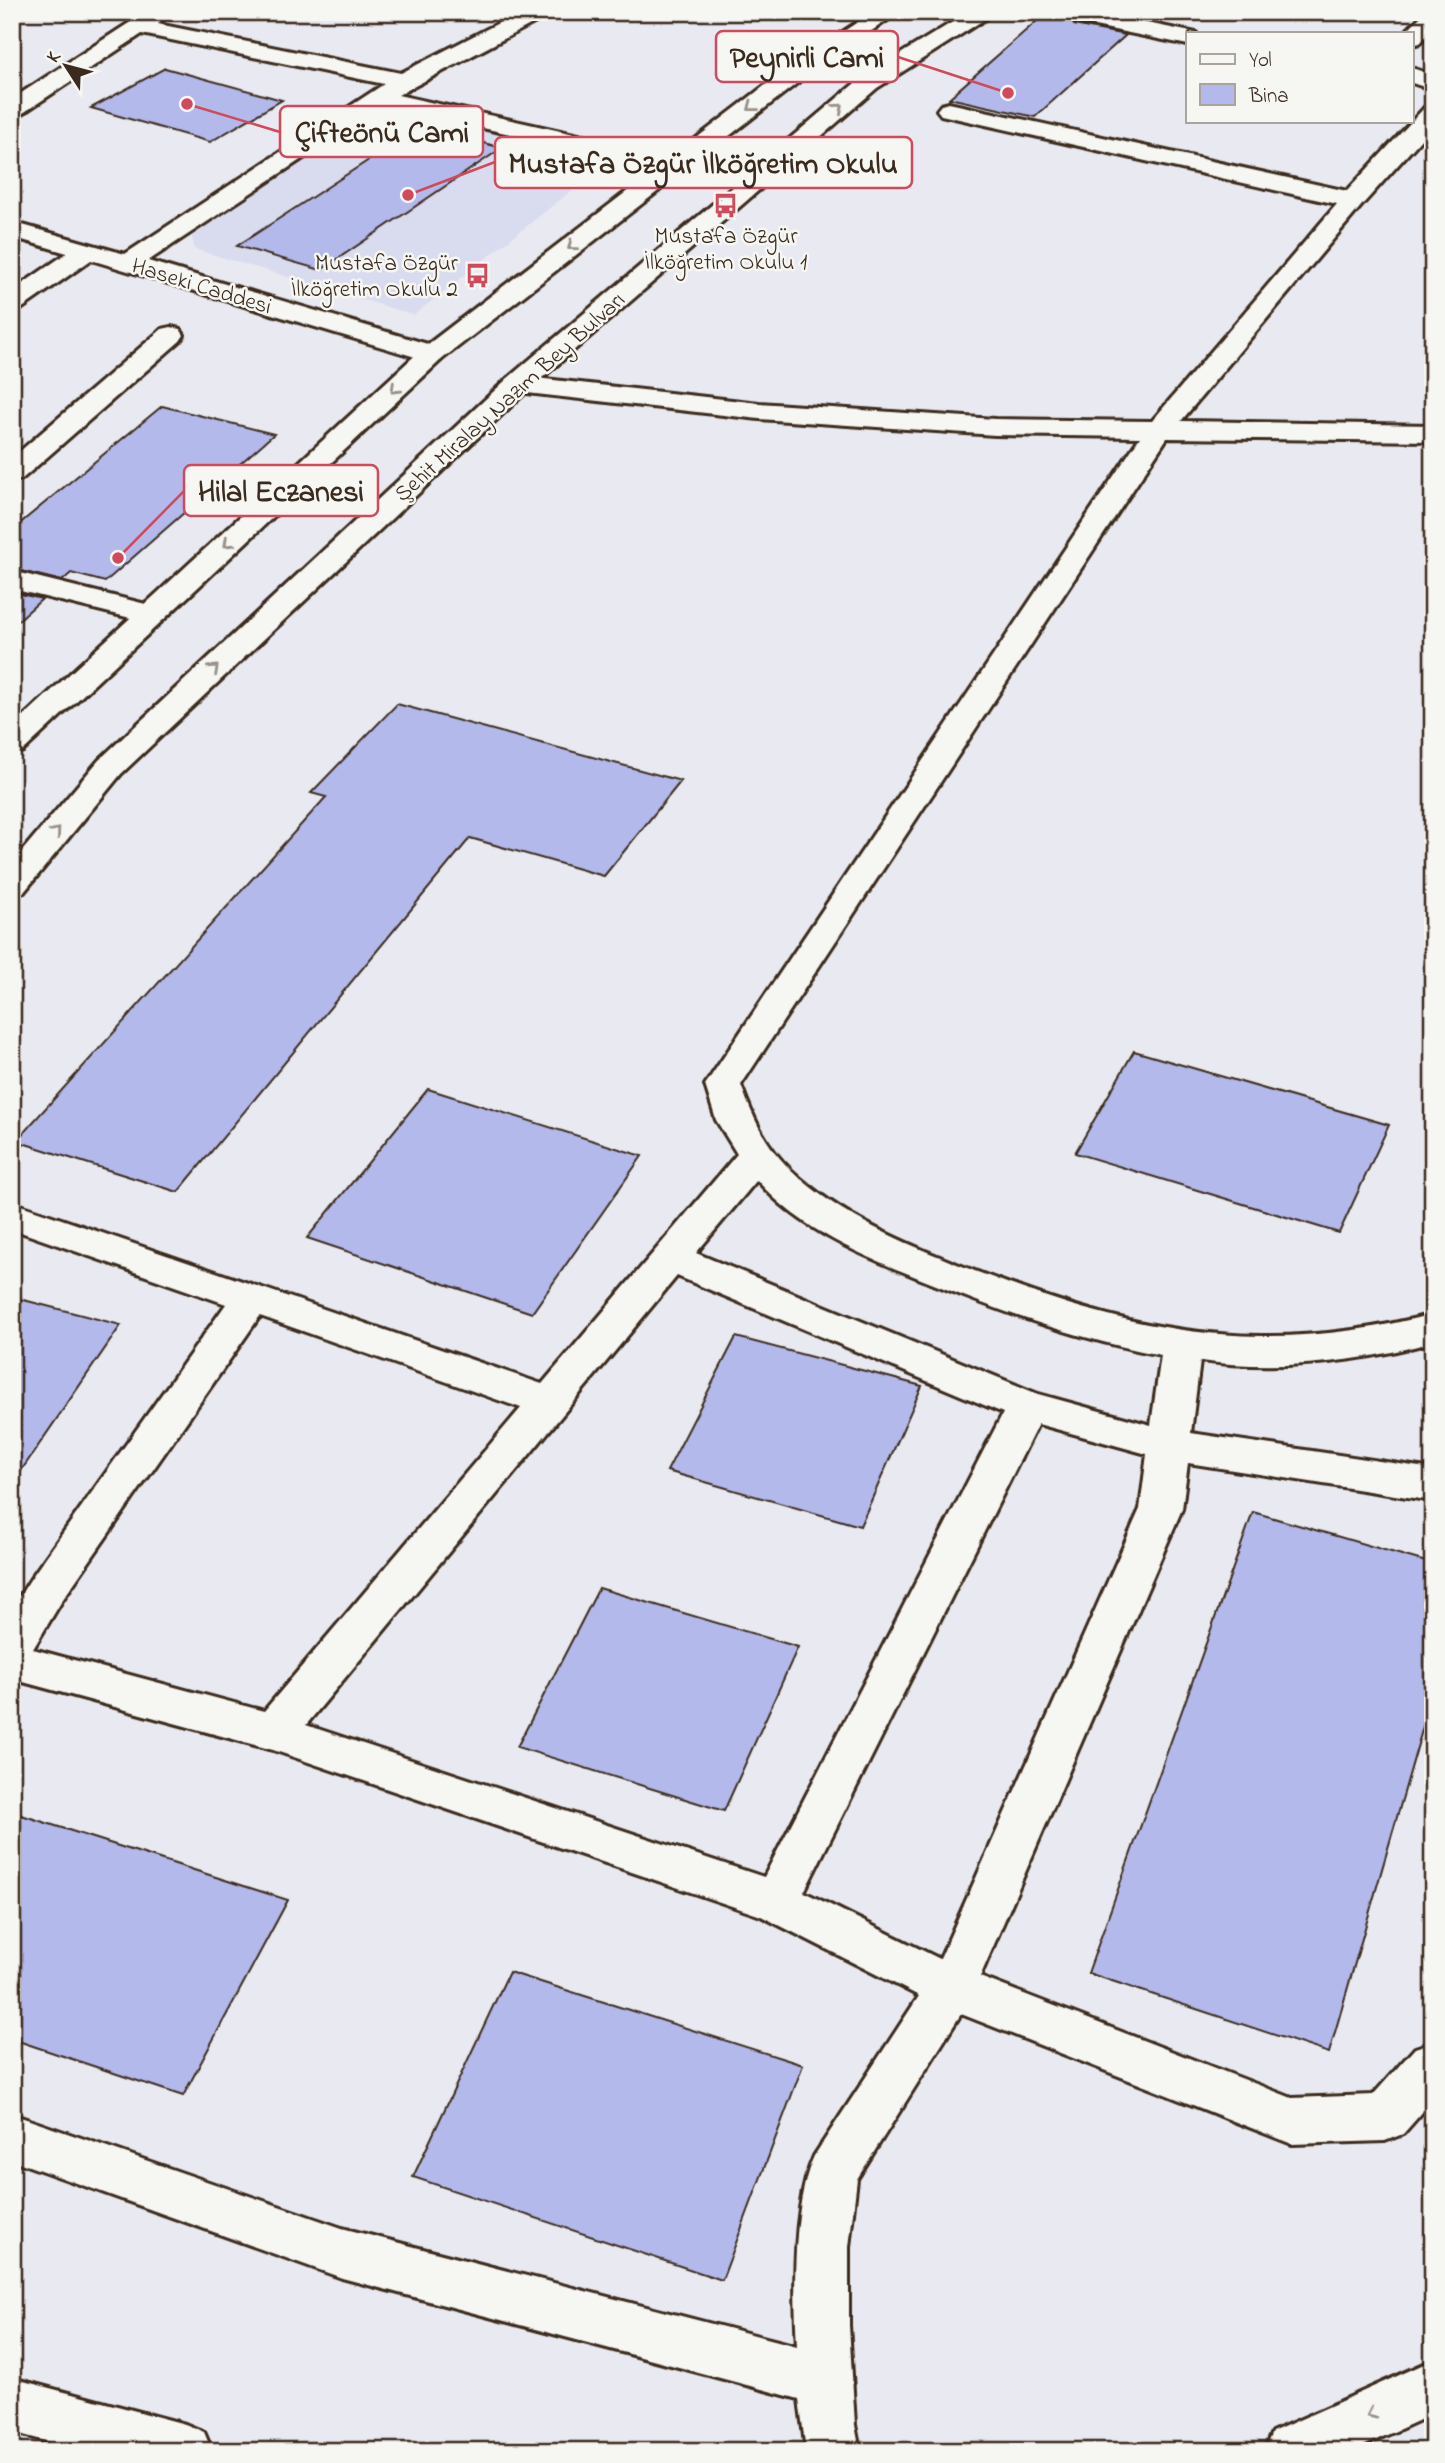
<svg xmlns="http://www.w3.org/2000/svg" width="1445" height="2463" viewBox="0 0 1445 2463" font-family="'Indie Flower',sans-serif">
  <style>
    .built { fill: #d9dbef }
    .building { fill: #b4b9eb; stroke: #3b2a1e; stroke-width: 2 }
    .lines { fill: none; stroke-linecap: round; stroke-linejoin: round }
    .minor-casing { stroke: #3b2a1e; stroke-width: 6 }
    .major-casing { stroke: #3b2a1e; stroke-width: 6 }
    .minor { fill: #f6f6f2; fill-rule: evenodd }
    .major { fill: #f6f6f2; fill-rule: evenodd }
    .oneway { stroke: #989088 }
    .labels { text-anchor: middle; stroke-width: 5; stroke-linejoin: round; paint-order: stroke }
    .far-poi-label { font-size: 23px; fill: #3b2a1e; stroke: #f6f6f2 }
    .far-street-label { font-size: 23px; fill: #3b2a1e; stroke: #f6f6f2 }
    .leader { fill: none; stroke: #d1495b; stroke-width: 2.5 }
    .callout-dot { fill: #d1495b; stroke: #f6f6f2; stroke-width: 2.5 }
    .callout { fill: #f6f6f2; stroke: #d1495b; stroke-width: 2.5 }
    .callout-label { font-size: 30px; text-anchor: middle; font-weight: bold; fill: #3b2a1e }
  </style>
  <rect width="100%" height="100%" fill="#e9eaf1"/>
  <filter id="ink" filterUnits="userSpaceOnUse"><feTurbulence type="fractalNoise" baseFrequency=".0143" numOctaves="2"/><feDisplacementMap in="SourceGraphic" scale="14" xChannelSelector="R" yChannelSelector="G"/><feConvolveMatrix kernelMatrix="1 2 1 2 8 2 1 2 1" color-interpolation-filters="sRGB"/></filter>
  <g filter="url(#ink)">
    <path class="built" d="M407,106L618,154L414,315L194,249L192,236L375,109Z"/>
    <path class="building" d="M1047,12H1072L1070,18L1074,25L1126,35L1035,117L949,98Z
      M165,68L282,100L210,142L91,108Z
      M421,126L502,148L321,270L237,246Z
      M162,406L274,434L105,582L71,573L62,581L12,569V530Z
      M12,592L42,599L12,626Z
      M397,704L681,781L604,876L470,838L178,1192L16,1141L326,797L311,793Z
      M1134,1051L1389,1125L1339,1233L1075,1153Z
      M428,1089L642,1156L532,1313L307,1238Z
      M12,1297L121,1325L12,1484Z
      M736,1337L922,1386L860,1526L667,1471Z
      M1253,1512L1433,1564V1692L1329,2053L1088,1973Z
      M599,1588L798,1647L724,1811L517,1747Z
      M12,1812L288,1900L183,2096L12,2039Z
      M509,1972L803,2065L722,2280L413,2177Z"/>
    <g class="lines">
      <defs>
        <path id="minor" d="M146,12H171L158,24L401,73L520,12H548L545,17L398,95L678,157L687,159L690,164L687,169L678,171L382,106L148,261L441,348L445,354L441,360L432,362L91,260L21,309L12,311V291L67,253L12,237V222L125,254L384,84L142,34L20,115L12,117V99Z
          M1075,12H1093L1196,33H1188V45L1075,22L1072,17Z
          M1425,12H1433V30L1420,43L1412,45V33H1404Z
          M1412,68L1433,75V90L1412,83Z
          M949,103L1347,191L1425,107L1433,105V126L1362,205L1181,421L1433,425V441L1167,438L741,1085C753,1118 766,1147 792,1171C840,1216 902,1242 962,1266C1062,1305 1152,1334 1260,1336C1319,1337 1375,1329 1433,1314V1342C1356,1363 1279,1371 1200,1361L1191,1433L1433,1469V1501L1188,1463L1182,1509L980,1977L1292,2098L1373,2095L1415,2048L1433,2042V2100L1403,2134L1385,2141L1292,2144L961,2014L857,2179L849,2247V2325L855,2425L860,2451H806L799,2399L342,2278L12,2160V2114L342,2228L797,2346C794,2293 792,2204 814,2156L919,1996L761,1916L273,1750L12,1679V1608L33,1575L226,1304L12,1229V1202L542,1384L737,1154L716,1120L705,1085L1140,437L995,435L759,419L518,392L508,390L504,384L508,378L518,376L759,403L995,419L1152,421L1337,204L941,115L937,110L941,105ZM757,1180C802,1233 873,1260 936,1285C1010,1315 1082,1340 1161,1355L1151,1425L1038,1394L696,1253ZM677,1276L1003,1413L764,1877L306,1725ZM260,1316L521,1408L264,1711L33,1649L63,1599ZM1038,1424L1147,1454L1140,1509L940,1959L804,1892Z
          M171,327L180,329L184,335L180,341L22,479L12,481V458L162,329Z
          M12,571L162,608L166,614L162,620L151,623L12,589Z
          M12,2378L185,2424L204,2432L212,2451H83L12,2432Z"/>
        <path id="major" d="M873,12H899L805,77L441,360L23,751L12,754V727L423,348L789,67Z
          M969,12H996L877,88L528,390L121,774L24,892L12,895V863L99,760L508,378L861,78Z
          M1433,2360V2414L1352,2451H1264L1272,2432Z"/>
      </defs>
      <use href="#minor" class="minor-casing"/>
      <use href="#major" class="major-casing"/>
      <use href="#minor" class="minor"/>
      <use href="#major" class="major"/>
    </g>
    <defs><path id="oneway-chevron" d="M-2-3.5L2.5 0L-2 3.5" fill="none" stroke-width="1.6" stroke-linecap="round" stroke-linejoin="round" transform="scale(1.75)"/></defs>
    <g class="oneway">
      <use href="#oneway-chevron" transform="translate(752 107) rotate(142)"/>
      <use href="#oneway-chevron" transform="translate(839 108) rotate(-41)"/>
      <use href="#oneway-chevron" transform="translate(572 246) rotate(142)"/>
      <use href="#oneway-chevron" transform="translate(395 389) rotate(137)"/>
      <use href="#oneway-chevron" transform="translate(228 543) rotate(137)"/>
      <use href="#oneway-chevron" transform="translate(214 669) rotate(-43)"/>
      <use href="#oneway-chevron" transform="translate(56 832) rotate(-50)"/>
      <use href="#oneway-chevron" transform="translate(1371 2414) rotate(155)"/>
    </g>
  </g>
  <defs>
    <symbol id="bus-bare" viewBox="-9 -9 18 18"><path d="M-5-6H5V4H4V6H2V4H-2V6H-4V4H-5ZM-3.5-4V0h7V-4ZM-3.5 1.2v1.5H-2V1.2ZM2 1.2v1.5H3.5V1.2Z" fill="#d1495b" stroke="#f6f6f2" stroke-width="2.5" paint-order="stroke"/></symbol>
  </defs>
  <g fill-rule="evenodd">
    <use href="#bus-bare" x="708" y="188" width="35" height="35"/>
    <use href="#bus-bare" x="460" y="258" width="35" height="35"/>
  </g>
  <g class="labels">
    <g class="far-poi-label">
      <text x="726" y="243">Mustafa Özgür<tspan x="726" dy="26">İlköğretim Okulu 1</tspan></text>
      <text x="458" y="270" text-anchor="end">Mustafa Özgür<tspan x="458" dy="26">İlköğretim Okulu 2</tspan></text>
    </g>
    <g class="far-street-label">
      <text transform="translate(202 285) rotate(17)" y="8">Haseki Caddesi</text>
      <text transform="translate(509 396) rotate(-42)" y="8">Şehit Miralay Nazım Bey Bulvarı</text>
    </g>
  </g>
  <path class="leader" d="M1008 93L898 57M187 104L280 132M408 195L495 162M118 558L184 491"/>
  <g class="callout-dot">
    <circle cx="1008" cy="93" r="7"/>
    <circle cx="187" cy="104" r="7"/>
    <circle cx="408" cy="195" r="7"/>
    <circle cx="118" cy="558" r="7"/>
  </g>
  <g class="callout">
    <rect x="716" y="31" width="182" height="51" rx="7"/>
    <rect x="280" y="106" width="203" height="51" rx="7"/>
    <rect x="495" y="137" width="417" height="51" rx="7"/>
    <rect x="184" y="465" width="194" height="51" rx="7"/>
  </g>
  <g class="callout-label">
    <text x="807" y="67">Peynirli Cami</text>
    <text x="382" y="142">Çifteönü Cami</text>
    <text x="703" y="173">Mustafa Özgür İlköğretim Okulu</text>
    <text x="281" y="501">Hilal Eczanesi</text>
  </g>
  <rect width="1445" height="2463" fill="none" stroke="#f6f6f2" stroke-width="42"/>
  <rect x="21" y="21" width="1403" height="2421" fill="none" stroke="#3b2a1e" stroke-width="2.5" filter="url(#ink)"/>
  <rect x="1186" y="32" width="228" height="91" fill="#f6f6f2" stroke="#aba49d" stroke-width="2"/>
  <rect x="1200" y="54" width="35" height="10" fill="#f6f6f2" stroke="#aba49d" stroke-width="2"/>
  <text x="1249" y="66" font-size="21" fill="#3b2a1e">Yol</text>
  <rect x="1200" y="84" width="35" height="21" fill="#b4b9eb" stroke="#aba49d" stroke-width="2"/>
  <text x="1249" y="102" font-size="21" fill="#3b2a1e">Bina</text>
  <g transform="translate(66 66) rotate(306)" stroke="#f6f6f2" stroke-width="5" paint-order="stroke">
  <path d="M0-5L12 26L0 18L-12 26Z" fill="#3b2a1e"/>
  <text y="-10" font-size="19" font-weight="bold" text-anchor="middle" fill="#3b2a1e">K</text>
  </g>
</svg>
